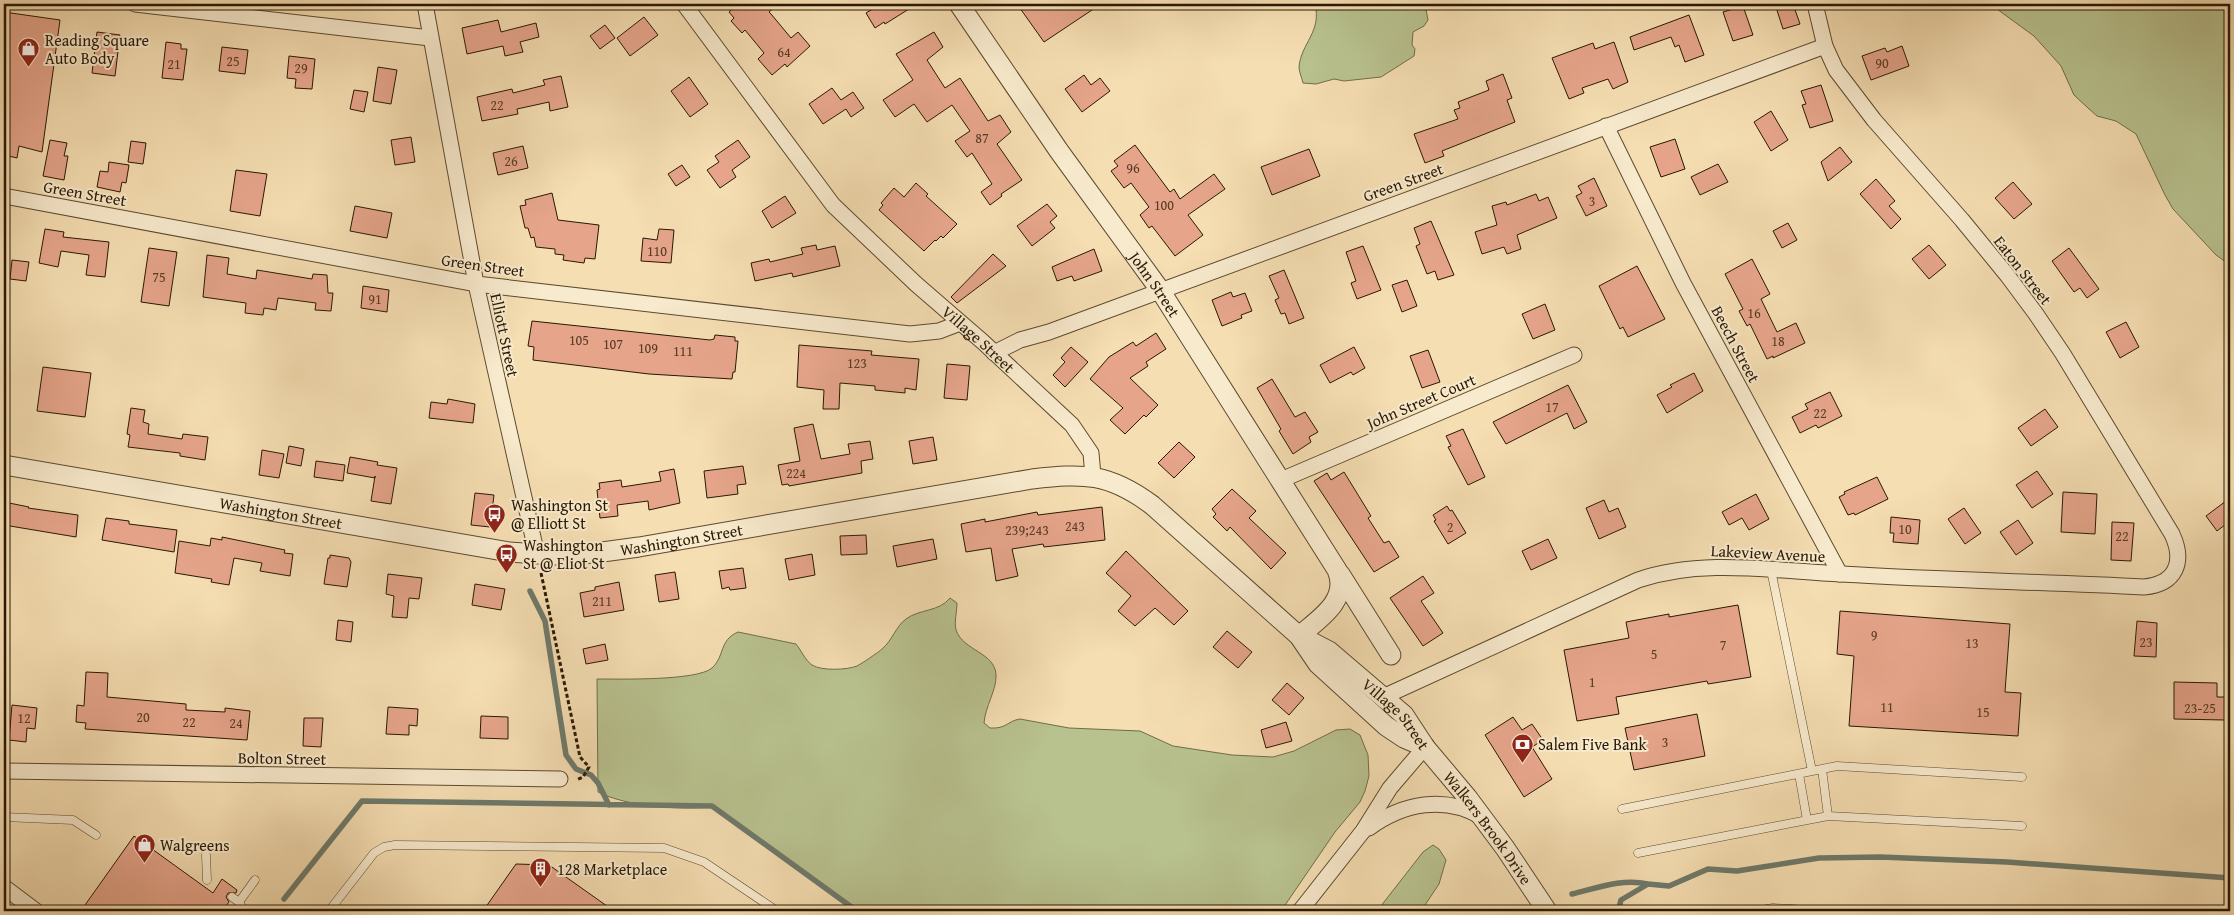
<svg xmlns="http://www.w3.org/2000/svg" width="2234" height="915" viewBox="0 0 2234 915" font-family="'Gentium Book Plus',serif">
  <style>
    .green { fill: #b8c28f; stroke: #706d49 }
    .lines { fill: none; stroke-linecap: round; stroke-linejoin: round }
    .stream { stroke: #6e7a6b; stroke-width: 5.5 }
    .building { fill: #e6a58b; stroke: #291803 }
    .service-casing { stroke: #5c4a2f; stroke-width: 9 }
    .minor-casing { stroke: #5c4a2f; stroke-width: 17 }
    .tertiary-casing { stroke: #5c4a2f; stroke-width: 21 }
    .path { stroke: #291803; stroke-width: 3; stroke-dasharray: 4 2.5; stroke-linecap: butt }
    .service { stroke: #f8eacd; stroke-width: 8 }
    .minor { stroke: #f8eacd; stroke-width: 15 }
    .tertiary { stroke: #f8eacd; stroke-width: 19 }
    .labels { text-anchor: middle; stroke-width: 4; stroke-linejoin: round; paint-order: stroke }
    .number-label { font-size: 14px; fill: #583b25 }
    .poi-label { font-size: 16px; fill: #291803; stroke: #f8eacd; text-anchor: start }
    .street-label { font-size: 16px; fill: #291803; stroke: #f8eacd }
  </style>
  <rect width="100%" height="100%" fill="#f5deb2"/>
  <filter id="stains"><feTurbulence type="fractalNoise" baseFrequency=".004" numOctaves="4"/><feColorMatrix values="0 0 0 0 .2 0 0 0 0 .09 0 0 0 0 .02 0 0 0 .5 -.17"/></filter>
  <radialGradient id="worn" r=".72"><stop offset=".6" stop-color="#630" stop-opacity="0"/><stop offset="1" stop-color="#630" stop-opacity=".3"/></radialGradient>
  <path class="green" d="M1315,4H1425L1428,20L1424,26L1413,32L1412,45L1415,49L1414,56L1381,77L1344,81L1334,79L1316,84L1303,83C1302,78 1299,72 1299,67C1301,43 1322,32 1315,4Z
    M1990,4H2230V265L2216,255L2173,209L2165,195L2136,134L2116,121L2097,116L2088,108L2074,95L2061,66L2034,36Z
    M950,598L957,603C957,611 954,622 956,630C963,651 995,652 996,675C997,689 985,707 984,723L990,728C1007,729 1007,721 1020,719L1069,728L1140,731L1173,746L1232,755L1273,757L1294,751L1336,730L1350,729L1360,735L1368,755L1369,776L1365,791L1360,802L1335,832L1281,911H854L713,807C680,810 628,807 598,792L597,679C619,679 697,681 712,668C725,656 719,640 738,632L796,644C801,650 805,660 812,665C821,671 847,670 857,666C861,664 879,652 882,649C892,641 896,626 906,619C919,609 939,612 950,598Z
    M1433,845L1439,849L1446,860L1439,884L1421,911H1377L1423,852Z"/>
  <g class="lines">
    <path class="stream" d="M530,591L545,621L566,755L576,769L591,775L598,783L609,805
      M1572,894C1597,888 1622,878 1648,884
      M284,899L362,801L712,806L857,911
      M1618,911L1621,900L1648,884L1669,886L1708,869L1737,871L1819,858L1880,857L2007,862L2230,878"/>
  </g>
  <path class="building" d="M738,4H778L769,12L771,14L791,38L798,32L810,46L787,67L785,64L772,75L758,59L764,53L745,30L742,33L731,21L734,18L729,12Z
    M881,4H917L885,24L884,22L875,28L866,13Z
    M1017,4H1101L1044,42Z
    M1775,4H1793L1800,24L1783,29Z
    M1743,6L1753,35L1733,41L1723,12Z
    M4,12L60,20L42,152L19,146L17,158L4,155Z
    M1689,15L1704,55L1685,62L1679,45L1675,47L1671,37L1634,50L1630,37Z
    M644,17L658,35L630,56L617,38Z
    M498,20L501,32L536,23L539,37L520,42L523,52L505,56L503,46L467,54L462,28Z
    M605,25L615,38L600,49L590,36Z
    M97,32L120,35L115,76L92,73Z
    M934,32L943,47L927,60L945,88L960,78L988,121L1000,115L1011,132L997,144L1022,180L1001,194L1002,196L990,205L981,192L992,184L972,153L967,157L955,141L970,131L952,105L927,122L914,104L895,117L883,100L913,80L896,54Z
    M166,42L181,44V49H187L183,80L162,78Z
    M1614,42L1628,82L1613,89L1608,79L1582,88L1584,93L1569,99L1552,58L1593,43L1595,49Z
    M1902,46L1909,66L1871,80L1862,56L1885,48L1887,52Z
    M222,47L248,50L245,74L219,71Z
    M289,56L315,59L312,89L295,88L296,79L287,78Z
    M378,67L397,70L391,104L373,101Z
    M1503,74L1512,98L1507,100L1515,122L1442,151L1444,156L1425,163L1414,134L1458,119L1454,110L1460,108L1458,102L1489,90L1486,81Z
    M1084,75L1091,85L1100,78L1110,91L1082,112L1065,89Z
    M561,76L568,107L550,111L549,102L517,109L518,114L482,121L477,97L512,89L513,93L545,85L543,80Z
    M689,77L708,104L690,117L671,91Z
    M1821,85L1833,121L1810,128L1802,105L1806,104L1801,91Z
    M832,88L841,100L853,92L864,108L851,117L846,109L823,124L809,104Z
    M354,90L368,92L364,112L350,109Z
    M1771,111L1788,140L1771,151L1754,122Z
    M411,137L415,162L395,165L391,140Z
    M1675,139L1685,169L1661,177L1650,147Z
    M50,140L67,143L64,156H68L64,180L43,176Z
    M738,140L750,157L732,170L736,177L720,188L707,170L719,162L715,156Z
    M131,141L146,143L143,164L128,162Z
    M1135,145L1170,192L1174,189L1180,199L1214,174L1225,189L1188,215L1203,235L1175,256L1152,226L1149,228L1140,215L1149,207L1131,183L1124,188L1111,171L1118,166L1114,161Z
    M523,146L528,168L498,175L493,153Z
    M1840,147L1852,162L1828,181L1821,162Z
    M1309,149L1320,176L1272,195L1261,167Z
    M109,162L129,165L126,183L122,182L120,192L97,187L100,171L108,172Z
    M1718,164L1728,182L1700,195L1691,177Z
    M682,165L690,177L676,186L668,174Z
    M236,170L267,174L260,216L230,211Z
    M1594,178L1607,206L1586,216L1576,196L1582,193L1578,186Z
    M1876,179L1895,201L1889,206L1901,219L1891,229L1860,194Z
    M2013,182L2032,204L2014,219L1995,198Z
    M916,183L928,194L926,196L957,224L943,238L941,236L936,241L935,240L924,251L879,210L883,205L881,203L894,188L904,197Z
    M552,193L558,220L599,225L595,259L585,258L584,263L563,260L564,255L555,254V249L536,247L534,237L531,238L528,228H525L520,206L526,205L525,200Z
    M1536,194L1539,201L1548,197L1557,218L1517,235L1521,249L1507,254L1504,247L1482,254L1475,232L1497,225L1492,206L1506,202L1507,205Z
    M785,196L796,213L772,228L762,211Z
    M1047,204L1057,216L1050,222L1055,228L1032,246L1017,226Z
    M355,206L392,213L387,238L350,231Z
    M1431,221L1454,275L1438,280L1435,271L1427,274L1416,246L1420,244L1414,228Z
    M1788,223L1797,240L1782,248L1773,231Z
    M45,229L64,232L63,237L109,242L105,277L86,275L89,255L61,251L58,267L39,263Z
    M659,229L674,230L671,263L641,261L643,238L657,240Z
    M816,245L817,250L835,246L840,266L793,277L792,273L755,281L751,263L769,259L770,262L803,254L801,248Z
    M1929,245L1946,265L1929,279L1912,259Z
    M1363,246L1381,290L1357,299L1351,283L1356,281L1346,252Z
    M149,248L177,252L169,306L141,302Z
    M2069,248L2099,289L2087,298L2080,288L2074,292L2052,261Z
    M1094,249L1102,271L1074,281L1072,276L1057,281L1052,267Z
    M993,254L1006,266L957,303L951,297Z
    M207,255L229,258L227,274L256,279L257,270L312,279L313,274L327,275L328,293H333L331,311L315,310L316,303L278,298L276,310L264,308L263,315L245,313L246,303L203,297Z
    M1752,259L1770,294L1761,299L1777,332L1796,323L1805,343L1773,358V356L1767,359L1750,324L1747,326L1739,311L1743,309L1725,274Z
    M12,260L29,262L26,281L10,279Z
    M1637,266L1665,319L1628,337L1623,327L1620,329L1599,286Z
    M1284,270L1304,318L1289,324L1285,313L1281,314L1275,300L1279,298L1269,276Z
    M1407,280L1417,306L1402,312L1392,285Z
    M363,286L389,290L387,312L361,308Z
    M1231,292L1233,297L1245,293L1252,311L1241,315L1242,318L1222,326L1212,300Z
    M1545,304L1555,330L1533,339L1522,314Z
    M532,321L710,340L714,339L715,335L735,337V341H738L735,372H733L732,379L649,374L533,360L534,347L528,346Z
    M2126,322L2139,347L2120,358L2106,332Z
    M1156,333L1166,349L1146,362L1148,366L1130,378L1158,405L1146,417L1144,415L1125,434L1110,420L1123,408L1090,379L1109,357L1133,342L1136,346Z
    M799,345L872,351L871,355L919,359L916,390L905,388V393L875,390V386L840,383L839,409H823L824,390L797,387Z
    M1071,347L1088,362L1065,387L1053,375L1065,362L1061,358Z
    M1354,347L1365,368L1353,375L1351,372L1330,383L1320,365Z
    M1428,350L1440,382L1422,388L1410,356Z
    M947,364L970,366L967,400L944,398Z
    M43,367L91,373L85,417L37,411Z
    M1694,373L1703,391L1667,413L1657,395L1672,387L1670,385Z
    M1272,379L1295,417L1305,412L1318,432L1309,437L1311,442L1293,454L1279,431L1281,429L1257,388Z
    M1568,385L1587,422L1574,429L1567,413L1506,444L1493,422Z
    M1830,392L1842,416L1818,428L1816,425L1800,433L1792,417L1808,409L1805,404Z
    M448,399L475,404L473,423L429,418L431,402L447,404Z
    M131,408L145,410L143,422L149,424L148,434L182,439L183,434L208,437L205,460L180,456V453L128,447L130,435L127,434Z
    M2045,409L2058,427L2031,446L2018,428Z
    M813,424L821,459L850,454L848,444L870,441L873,459L861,461L862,473L789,486L788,484L782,485L778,465L800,461L794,428Z
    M1463,429L1485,477L1468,485L1448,447L1451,446L1446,436Z
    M933,437L937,460L913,464L909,441Z
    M1179,442L1195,457L1174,478L1158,463Z
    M289,446L304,449L301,466L286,463Z
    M262,450L284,454L279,478L259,475Z
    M350,457L378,462L377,465L397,468L391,504L371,501L375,476V478L347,473Z
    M316,461L345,465L343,481L314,477Z
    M743,466L746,484L737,485L738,494L707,498L704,471Z
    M674,469L680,503L649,510L648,501L617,505L618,516L600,518L597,490L600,489L599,483L621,480L622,487L661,481L659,472Z
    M2037,471L2053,494L2032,508L2016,485Z
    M1344,472L1371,516L1368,518L1384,543L1389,541L1399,557L1374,572L1314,481L1327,473L1331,480Z
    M1877,477L1888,499L1855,515L1854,513L1848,515L1839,497L1845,494L1844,492Z
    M1232,489L1256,511L1249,518L1286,553L1271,569L1230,527L1227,531L1213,517L1216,514L1212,509Z
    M2063,492L2097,494L2095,534L2061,532Z
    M475,493L494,495L490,527L471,525Z
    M1756,494L1769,519L1749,530L1742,518L1729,525L1722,512Z
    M2230,498V521L2217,531L2206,516Z
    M1604,500L1609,512L1618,508L1626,527L1599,539L1586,508Z
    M4,502L29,507L28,508L78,515L76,537L4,525Z
    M1447,506L1450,511L1452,510L1466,533L1448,544L1434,521L1436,520L1433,515Z
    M1102,507L1105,540L1044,547L1043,544L1012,549L1018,576L996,581L991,548L966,552L961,524L985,519V522L1037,512L1038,515Z
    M1964,508L1981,533L1965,544L1948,519Z
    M1891,517L1920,520L1918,544L1893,542L1894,533H1890Z
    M106,518L129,521V524L177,530L174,552L102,540Z
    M2018,520L2033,543L2016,555L2000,532Z
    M2112,522L2134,523L2131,561L2111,560Z
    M866,535L867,554L841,555L840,536Z
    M222,537L285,550L284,553L293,554L290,576L260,571L262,563L234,558L229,585L211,582L212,579L175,573L179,541L210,546L211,538L222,540Z
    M933,539L937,559L897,567L893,546Z
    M1548,539L1557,558L1531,570L1522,551Z
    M1126,551L1188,611L1174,625L1155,608L1135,626L1118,611L1131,596L1106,573Z
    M812,554L815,575L789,580L785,559Z
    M330,555L349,558L351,562L347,587L324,584L328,558H330Z
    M743,568L746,588L730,590L729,587L722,589L719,571Z
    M675,572L679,599L659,602L655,575Z
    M388,574L422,578L419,599L409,598L407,618L392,617L394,596L386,594Z
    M1423,576L1434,593L1421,601L1443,633L1423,646L1390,598Z
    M619,582L624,610L584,617L580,593L595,590V587Z
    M475,584L505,589L501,610L472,605Z
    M1738,605L1751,677L1708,684L1707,681L1616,697L1619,714L1577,721L1564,650L1629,638L1626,622L1669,614V617Z
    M1840,611L2010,624L2005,692L2021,693L2018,736L1849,726L1854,656L1837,654Z
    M338,620L353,622L351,642L336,640Z
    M2137,621L2157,623L2156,657L2134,656Z
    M1227,631L1252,652L1238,668L1213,647Z
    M605,644L608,660L586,664L583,649Z
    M86,672L108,673L107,697L186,704V710L225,712V708L250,711L247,740L85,729L86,723L76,722L77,705L84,706Z
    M2174,682L2217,683V697H2225V720L2174,719Z
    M1287,683L1304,698L1289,715L1272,700Z
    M12,705L37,708L35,729L27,728L26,742L9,740Z
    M388,707L418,709L417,726L409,725V735L386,734Z
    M1697,714L1705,756L1634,770L1625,728Z
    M481,716L508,717V739L480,738Z
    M1513,717L1522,730L1532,724L1543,740L1532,747L1552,779L1524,797L1485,735Z
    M304,718H323L321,747L303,746Z
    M1286,722L1292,741L1266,748L1261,730Z
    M134,836L213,893L222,879L237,890L236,893H228L226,897L229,902L222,911H93L85,905Z
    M516,864L549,865L614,911H483Z"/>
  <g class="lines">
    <defs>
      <path id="service" d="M1822,769L1828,816
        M1812,771L1837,766L2022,777
        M1799,774L1807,820
        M1622,809L1812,771L1771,570
        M4,817L73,820L96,835
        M1638,853L1828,816L2022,826
        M206,855L207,880
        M232,897L239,902L244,911
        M239,902L255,880
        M329,911L374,853L384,847L395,845L664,848L704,862L777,911
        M1756,911L1773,908L1822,911"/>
      <g id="minor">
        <path d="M135,4L430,38"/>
        <path d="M425,4L476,284L537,555"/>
        <path id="s1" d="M684,4L833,205L916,284L983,342L1072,425L1091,453L1093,476"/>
        <path d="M1606,126L1683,283L1840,574"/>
        <path d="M4,196L476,284L910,334L939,331L960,323"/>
        <path d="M994,353L1020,340L1049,332L1825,46"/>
        <path d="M1281,480L1574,355"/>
        <path d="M1383,697L1638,580C1703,558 1774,571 1841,574C1942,580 2043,582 2144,587C2176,584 2185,562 2172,534L2063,354L2036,314L2007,275L1962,220L1874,120L1836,70L1825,46L1815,4"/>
        <path d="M4,771L560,779"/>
        <path d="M1369,828C1403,803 1445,795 1482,817"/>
        <path d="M4,887L36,911"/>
        <path d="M1300,911L1363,831L1390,788L1425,747"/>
      </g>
      <g id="tertiary">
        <path id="s2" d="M959,4L1059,151L1160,290L1337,570C1350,600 1319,619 1299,636"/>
        <path id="s3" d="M4,465L509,552L554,555L595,553L639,547L1032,479C1084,473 1109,473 1152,505L1299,636L1318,664L1386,726L1404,738L1425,747"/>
        <path d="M1340,574L1391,655"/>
        <path id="s4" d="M1300,636L1329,651L1404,715L1425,747L1467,797L1505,848L1547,911"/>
      </g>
    </defs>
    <use href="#service" class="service-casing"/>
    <use href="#minor" class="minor-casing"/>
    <use href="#tertiary" class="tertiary-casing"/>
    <path class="path" d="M541,573L580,757L589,767L583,777L576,780"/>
    <use href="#service" class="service"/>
    <use href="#minor" class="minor"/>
    <use href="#tertiary" class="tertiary"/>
  </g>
  <defs>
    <symbol id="shop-pin" viewBox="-11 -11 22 30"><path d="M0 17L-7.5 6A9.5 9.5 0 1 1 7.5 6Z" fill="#8f2418" stroke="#f8eacd"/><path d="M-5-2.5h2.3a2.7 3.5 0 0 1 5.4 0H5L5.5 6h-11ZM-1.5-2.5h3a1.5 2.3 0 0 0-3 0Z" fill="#fff"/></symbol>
    <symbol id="bus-pin" viewBox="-11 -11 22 30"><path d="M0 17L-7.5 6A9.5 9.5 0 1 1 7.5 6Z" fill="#8f2418" stroke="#f8eacd"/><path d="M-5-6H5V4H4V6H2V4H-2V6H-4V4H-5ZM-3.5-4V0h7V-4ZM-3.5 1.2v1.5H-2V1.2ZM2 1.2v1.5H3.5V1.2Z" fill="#fff"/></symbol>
    <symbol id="bank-pin" viewBox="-11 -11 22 30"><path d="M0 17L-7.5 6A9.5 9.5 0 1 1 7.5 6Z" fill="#8f2418" stroke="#f8eacd"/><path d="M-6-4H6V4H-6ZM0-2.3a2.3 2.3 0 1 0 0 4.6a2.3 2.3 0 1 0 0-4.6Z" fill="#fff"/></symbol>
    <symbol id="building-pin" viewBox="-11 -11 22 30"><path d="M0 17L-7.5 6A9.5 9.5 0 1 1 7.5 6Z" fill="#8f2418" stroke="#f8eacd"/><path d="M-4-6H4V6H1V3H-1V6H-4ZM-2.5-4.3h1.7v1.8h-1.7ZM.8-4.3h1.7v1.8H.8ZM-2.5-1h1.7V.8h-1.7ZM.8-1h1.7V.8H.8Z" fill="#fff"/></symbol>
  </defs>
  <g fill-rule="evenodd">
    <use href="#shop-pin" x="16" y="36" width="25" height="34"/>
    <use href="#bus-pin" x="482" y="502" width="25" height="34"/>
    <use href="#bus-pin" x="494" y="542" width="25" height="34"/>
    <use href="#bank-pin" x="1510" y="732" width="25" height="34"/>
    <use href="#shop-pin" x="132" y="832" width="25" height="34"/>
    <use href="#building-pin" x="528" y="856" width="25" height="34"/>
  </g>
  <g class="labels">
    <g class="number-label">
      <text x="784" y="57">64</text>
      <text x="233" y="66">25</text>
      <text x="1882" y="68">90</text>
      <text x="174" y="69">21</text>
      <text x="301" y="73">29</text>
      <text x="497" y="110">22</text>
      <text x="982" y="143">87</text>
      <text x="511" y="166">26</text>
      <text x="1133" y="173">96</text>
      <text x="1592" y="206">3</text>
      <text x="1164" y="210">100</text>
      <text x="657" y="256">110</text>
      <text x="159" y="282">75</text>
      <text x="375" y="304">91</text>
      <text x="1754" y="318">16</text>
      <text x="579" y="345">105</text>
      <text x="1778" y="346">18</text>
      <text x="613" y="349">107</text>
      <text x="648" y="353">109</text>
      <text x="683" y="356">111</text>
      <text x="857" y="368">123</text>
      <text x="1552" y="412">17</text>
      <text x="1820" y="418">22</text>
      <text x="796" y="478">224</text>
      <text x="1075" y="531">243</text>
      <text x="1450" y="532">2</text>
      <text x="1905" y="534">10</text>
      <text x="1027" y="535">239;243</text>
      <text x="2122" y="541">22</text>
      <text x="602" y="606">211</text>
      <text x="1874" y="640">9</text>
      <text x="2146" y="647">23</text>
      <text x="1972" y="648">13</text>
      <text x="1723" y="650">7</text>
      <text x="1654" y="659">5</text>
      <text x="1592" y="687">1</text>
      <text x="1887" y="712">11</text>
      <text x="2200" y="713">23-25</text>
      <text x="1983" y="717">15</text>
      <text x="143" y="722">20</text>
      <text x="24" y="723">12</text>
      <text x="189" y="727">22</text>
      <text x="236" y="728">24</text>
      <text x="1665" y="747">3</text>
    </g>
    <g class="poi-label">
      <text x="45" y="46">Reading Square<tspan x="45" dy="18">Auto Body</tspan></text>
      <text x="511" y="511">Washington St<tspan x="511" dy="18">@ Elliott St</tspan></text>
      <text x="523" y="551">Washington<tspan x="523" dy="18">St @ Eliot St</tspan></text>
      <text x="1538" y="750">Salem Five Bank</text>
      <text x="160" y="851">Walgreens</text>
      <text x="557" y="875">128 Marketplace</text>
    </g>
    <g class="street-label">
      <text transform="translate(1403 182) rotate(-20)" y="6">Green Street</text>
      <text transform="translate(85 193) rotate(10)" y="6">Green Street</text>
      <text transform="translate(483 265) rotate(8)" y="6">Green Street</text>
      <text transform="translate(2023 270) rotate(52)" y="6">Eaton Street</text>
      <text dy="6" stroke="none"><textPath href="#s2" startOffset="342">John Street</textPath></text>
      <text transform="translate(505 335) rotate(78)" y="6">Elliott Street</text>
      <text dy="6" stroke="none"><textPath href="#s1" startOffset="448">Village Street</textPath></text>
      <text transform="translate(1736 344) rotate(62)" y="6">Beech Street</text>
      <text transform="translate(1421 401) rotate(-23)" y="6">John Street Court</text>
      <text dy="6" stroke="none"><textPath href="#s3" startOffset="281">Washington Street</textPath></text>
      <text dy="6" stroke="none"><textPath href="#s3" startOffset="686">Washington Street</textPath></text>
      <text transform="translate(1768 553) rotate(3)" y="6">Lakeview Avenue</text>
      <text dy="6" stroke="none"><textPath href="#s4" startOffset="125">Village Street</textPath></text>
      <text transform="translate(282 758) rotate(1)" y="6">Bolton Street</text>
      <text dy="6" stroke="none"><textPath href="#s4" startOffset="272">Walkers Brook Drive</textPath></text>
    </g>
  </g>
  <rect width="2234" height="915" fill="none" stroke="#f5deb2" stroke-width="20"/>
  <rect x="5" y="5" width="2224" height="905" fill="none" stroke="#291803" stroke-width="2.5"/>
  <rect x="10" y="10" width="2214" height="895" fill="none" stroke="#291803"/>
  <rect width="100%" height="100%" filter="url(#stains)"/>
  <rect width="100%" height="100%" fill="url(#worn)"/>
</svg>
